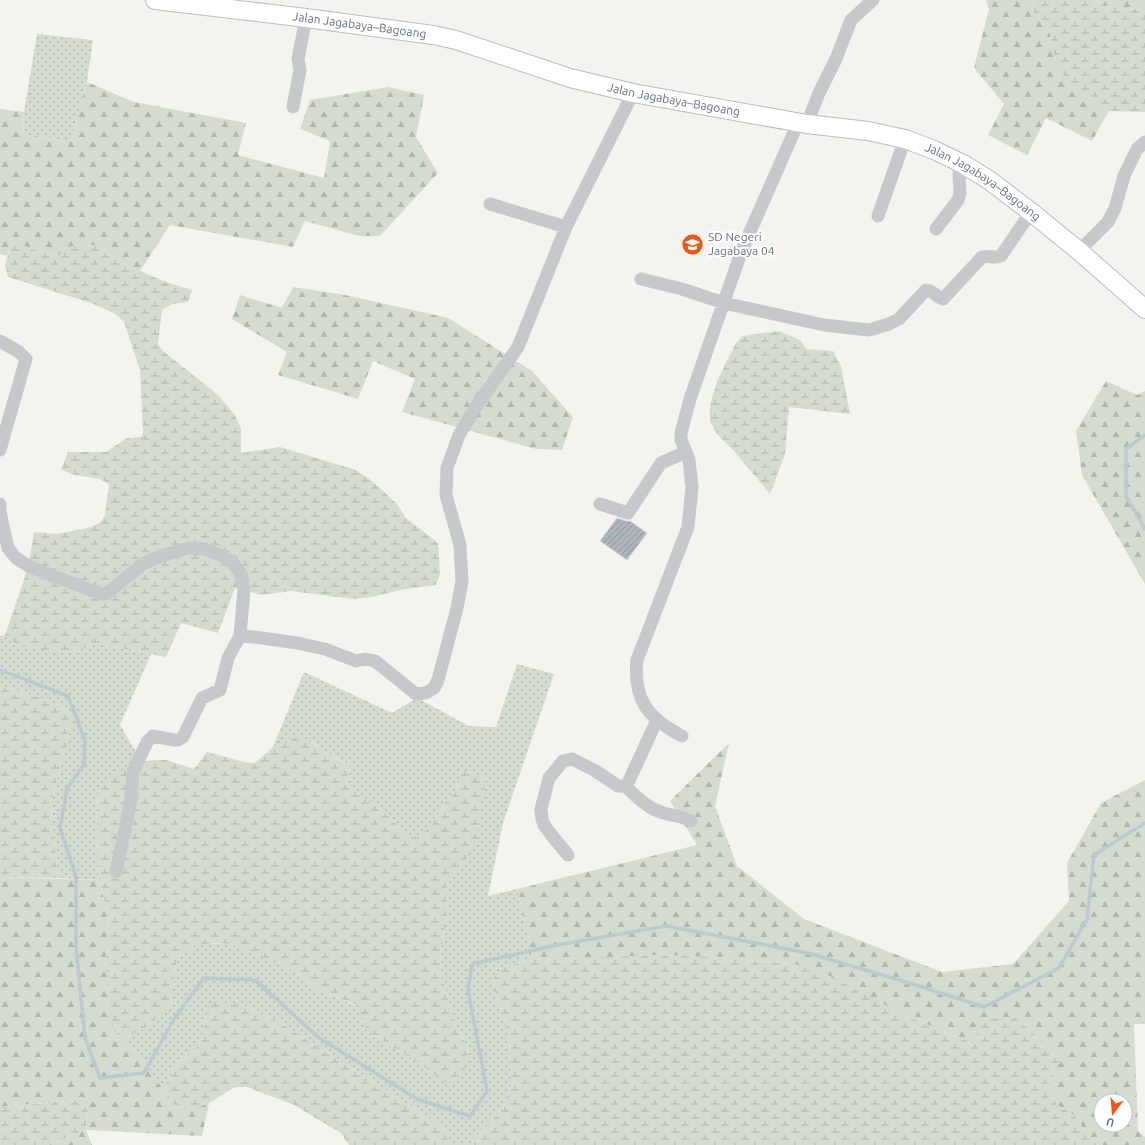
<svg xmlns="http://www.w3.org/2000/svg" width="1145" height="1145" viewBox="0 0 1145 1145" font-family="Ubuntu,sans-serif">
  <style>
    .grass { fill: url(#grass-dots) }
    .forest { fill: url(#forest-firs); fill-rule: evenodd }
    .wetland { fill: url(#wetland-marsh) }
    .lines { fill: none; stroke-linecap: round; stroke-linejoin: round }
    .stream { stroke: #bec9cf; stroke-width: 3.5 }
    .building { fill: url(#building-hatch); stroke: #d5d5d2 }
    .secondary-casing { stroke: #b7bcc1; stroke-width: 20 }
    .street { stroke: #c6c9cc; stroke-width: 13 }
    .secondary { stroke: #fff; stroke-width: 18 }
    .labels { text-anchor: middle; stroke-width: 4; stroke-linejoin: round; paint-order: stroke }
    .street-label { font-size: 12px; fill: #607184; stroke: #fff }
    .poi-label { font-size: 12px; fill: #607184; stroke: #fff; text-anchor: start }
  </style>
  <defs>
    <pattern id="grass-dots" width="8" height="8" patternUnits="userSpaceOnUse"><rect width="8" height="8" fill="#d4dcd0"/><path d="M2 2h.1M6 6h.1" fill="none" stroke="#afb7ae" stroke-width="1.8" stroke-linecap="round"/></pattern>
    <pattern id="forest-firs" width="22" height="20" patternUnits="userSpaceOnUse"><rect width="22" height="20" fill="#d4dcd0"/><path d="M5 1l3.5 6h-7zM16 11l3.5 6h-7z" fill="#afb7ae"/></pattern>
    <pattern id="wetland-marsh" width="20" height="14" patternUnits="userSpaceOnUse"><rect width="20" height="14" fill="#d4dcd0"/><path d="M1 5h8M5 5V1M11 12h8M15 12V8" fill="none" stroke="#afb7ae"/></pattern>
    <pattern id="building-hatch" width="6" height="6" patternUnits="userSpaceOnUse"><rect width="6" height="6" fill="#adb4bb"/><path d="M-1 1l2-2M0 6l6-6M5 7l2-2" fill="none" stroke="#90979e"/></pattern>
  </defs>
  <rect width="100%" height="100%" fill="#f4f4ef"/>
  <path class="grass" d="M37,34L93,40L87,82L71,142L23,134L24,112Z
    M5,635L16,645L78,652L95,643L151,654L120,725L142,762L101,787L96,802L99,880L59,878L53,833L51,804L73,715L58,705L24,692L0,687V636Z
    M517,664L554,674L503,823L488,896L517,889L534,960H527L502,968L495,974L493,983L498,1004L509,1034L511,1084L503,1109L474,1138L473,1145H451L448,1133L439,1124L266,1014L240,1004L207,1007L204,1030L199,1045L176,1066L166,1081L165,1092L126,1038L148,1026L165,1010L171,1002L176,964L182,954L204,944L226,943L278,963L302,977L318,990L357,1006L368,1032L422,1065L442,1081L469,1048L457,1028L442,978L440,955L447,916L446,891L449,882L463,865L461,770L455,793L447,799L431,826L416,837L403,833L390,817L346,784L350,768L349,764L333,757L314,743L292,737L285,743L273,747L304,672L392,713L417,698L469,726L496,727Z"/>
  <path class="forest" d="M986,0H1032L1034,12L1049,29L1055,61L1098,106L1109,111L1092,141L1046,118L1027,155L988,135L1004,104L974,68L989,9Z
    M1095,0H1145V7L1138,9L1103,6Z
    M87,82L134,102L246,123L238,155L324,178L330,141L300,129L310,100L388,87L424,95L416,137L438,173L380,236H359L305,221L293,247L170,225L140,271L118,261L96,245L66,247L59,255L53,256L12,242L7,256L0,254V109L24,112L23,134L71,142Z
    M293,287L345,295L448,318L532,371L573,417L562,450L536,449L402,412L415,379L373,361L358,399L278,375L287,352L232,319L240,295L282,308Z
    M1106,381L1137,395L1145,391V584L1082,475L1076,431Z
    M729,743L715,806L737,866L804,919L942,972L1013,964L1069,901L1067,863L1101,803L1145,780V1024H1134L1138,1131L1145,1137V1145H1099L1093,1142L1073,1114L1057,1105L1048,1086L972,1043L904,1015L798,965L729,958L662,955L534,960L517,889L697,845L670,801ZM1101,1101H1125V1125H1101Z
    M0,877L99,880L110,922V941L105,961L117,1035L126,1038L165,1092L169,1101L208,1104L209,1103L202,1136L86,1130L92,1145H48L86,1130L89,1099L0,1107Z"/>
  <path class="wetland" d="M1032,0H1095L1103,6L1138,9L1145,7V112L1109,111L1098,106L1069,86L1055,61L1049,29L1034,12Z
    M12,242L53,256L59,255L66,247L96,245L118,261L163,281L192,290L188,302L172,304L162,310L158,344L163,351L218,395L234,414L241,428V453L280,447L356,470L372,481L397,504L406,518L438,543L440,574L436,585L400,590L372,597L353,599L291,591L262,595L235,588L218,633L181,623L166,657L95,643L78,652H55L16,645L5,635L28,568L34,532L57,534L88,528L100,523L105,515L109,484L100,479L75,475L61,470L68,452H106L127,438L141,437L143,433L140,370L124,322L114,313L91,303L8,277L5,265Z
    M779,331L800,340L806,349L833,351L841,366L850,414L789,407L785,454L770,494L734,451L717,434L710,421V405L718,379L736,343L743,336Z
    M0,687L24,692L58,705L73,715L51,804L53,833L59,878L0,877Z
    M292,737C310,738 318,747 332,756C337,760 343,762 349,764L350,768L346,784L390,817L403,833L416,837L431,826L447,799L455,793L461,770L486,777L477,838L463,865L449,882L446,891L447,916L440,955L442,978L457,1028L469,1048L466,1066L456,1084L442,1081L422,1065L368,1032L356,1005L318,990L302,977L278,963L226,943L204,944L182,954L176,964L171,1002L165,1010L148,1026L126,1038L117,1035L113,1028L105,961L110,941V922L99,880L96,803L101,787L116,773L142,762L154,760H166L194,769L207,752L244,762L255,763L273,747L285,743Z
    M662,955L729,958L798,965L833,977L904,1015L972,1043L986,1018H1015L1061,1057L1048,1086L1057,1105L1073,1114L1093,1142L1099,1145H473L474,1138L503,1109L511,1084L509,1034L498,1004L493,983L495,974L502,968L527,960Z
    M212,1001L240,1004L266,1014L439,1124L448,1133L451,1145H349L341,1133L292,1104L247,1087H235L208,1104L195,1108L178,1107L169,1101L165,1092L166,1081L176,1066L199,1045L204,1030L207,1007Z
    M89,1099L86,1130L48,1145H0V1107Z"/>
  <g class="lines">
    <path class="stream" d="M1145,435L1126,449V496L1145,529
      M0,670L68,696L85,740L84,765L67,788L60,828L76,877V947L85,1038L100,1078L144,1073L174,1019L204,978L255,980L318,1037L417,1099L470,1116L487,1091L468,990L472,964L557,945L666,926L808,953L916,985L984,1007L1059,968L1087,919L1094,855L1145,823"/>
  </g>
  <path class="building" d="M617,518L626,521H630L647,533L627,560L600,541Z"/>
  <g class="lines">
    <defs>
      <g id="secondary">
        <path id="s1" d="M155,0L306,18L433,35L456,40L570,78L633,93L807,124L868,131L905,139L934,150L963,164L989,180L1031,212L1079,251L1145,309"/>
      </g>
    </defs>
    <use href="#secondary" class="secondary-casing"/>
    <path class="street" d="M293,107L300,70L298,59L306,18
      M807,124L819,93L836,59L851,20L873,0
      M490,204L566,227
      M878,216L905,139
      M936,229L958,200L960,194L959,173L963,164
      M1079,251L1108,222L1115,208L1124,176L1137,149L1145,142
      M641,279L682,289L724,303L824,325L869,330L889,324L899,319L926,290C933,290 937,298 943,299L982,257C989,255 995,259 1001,256L1031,212
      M0,341L19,352L26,359L0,450
      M0,504V512L8,548L16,558L30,567L101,594H106L143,564L158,557L188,548L204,549L220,555L231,561L241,574L244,590L240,636
      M600,504L628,513L661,463L686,452L681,440V433L690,399L742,250L798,123
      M682,736C648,718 633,700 637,660L688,527L692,487L689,460L686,452
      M625,786C634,794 646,807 658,811C669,816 681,815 691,821
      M568,855L553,837L544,825L542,819L541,809L549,778L563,761L572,759L594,770L618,786H625L627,785L657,720
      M116,872L131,800L133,772L147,742L153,736L174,740H178L183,737L202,698L220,690L228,658L240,636L254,637L297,643L325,649L356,661L365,659L375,661L416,694L426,693L434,688L438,680L457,608L462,581L460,545L446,495L447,468L459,435L478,404L518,347L566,227L633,93"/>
    <use href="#secondary" class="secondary"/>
  </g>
  <defs>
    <symbol id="school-disc" viewBox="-11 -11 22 22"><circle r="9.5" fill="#f45610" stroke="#fff"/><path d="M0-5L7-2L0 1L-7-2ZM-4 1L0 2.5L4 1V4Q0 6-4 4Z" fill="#fff"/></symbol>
  </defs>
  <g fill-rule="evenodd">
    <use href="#school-disc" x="680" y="232" width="25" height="25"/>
  </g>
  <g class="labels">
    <g class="street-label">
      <text dy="4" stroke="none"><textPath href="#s1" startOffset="206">Jalan Jagabaya–Bagoang</textPath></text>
      <text dy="4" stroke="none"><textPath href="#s1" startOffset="530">Jalan Jagabaya–Bagoang</textPath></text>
      <text dy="4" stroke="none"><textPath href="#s1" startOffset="854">Jalan Jagabaya–Bagoang</textPath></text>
    </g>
    <g class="poi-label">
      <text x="708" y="241">SD Negeri<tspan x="708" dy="14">Jagabaya 04</tspan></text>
    </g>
  </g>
  <g transform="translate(1113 1113) rotate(196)"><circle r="19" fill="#ffffff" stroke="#bfc6ce"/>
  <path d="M0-3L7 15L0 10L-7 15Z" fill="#f45610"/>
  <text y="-6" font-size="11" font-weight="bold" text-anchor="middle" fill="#607184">U</text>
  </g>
</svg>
